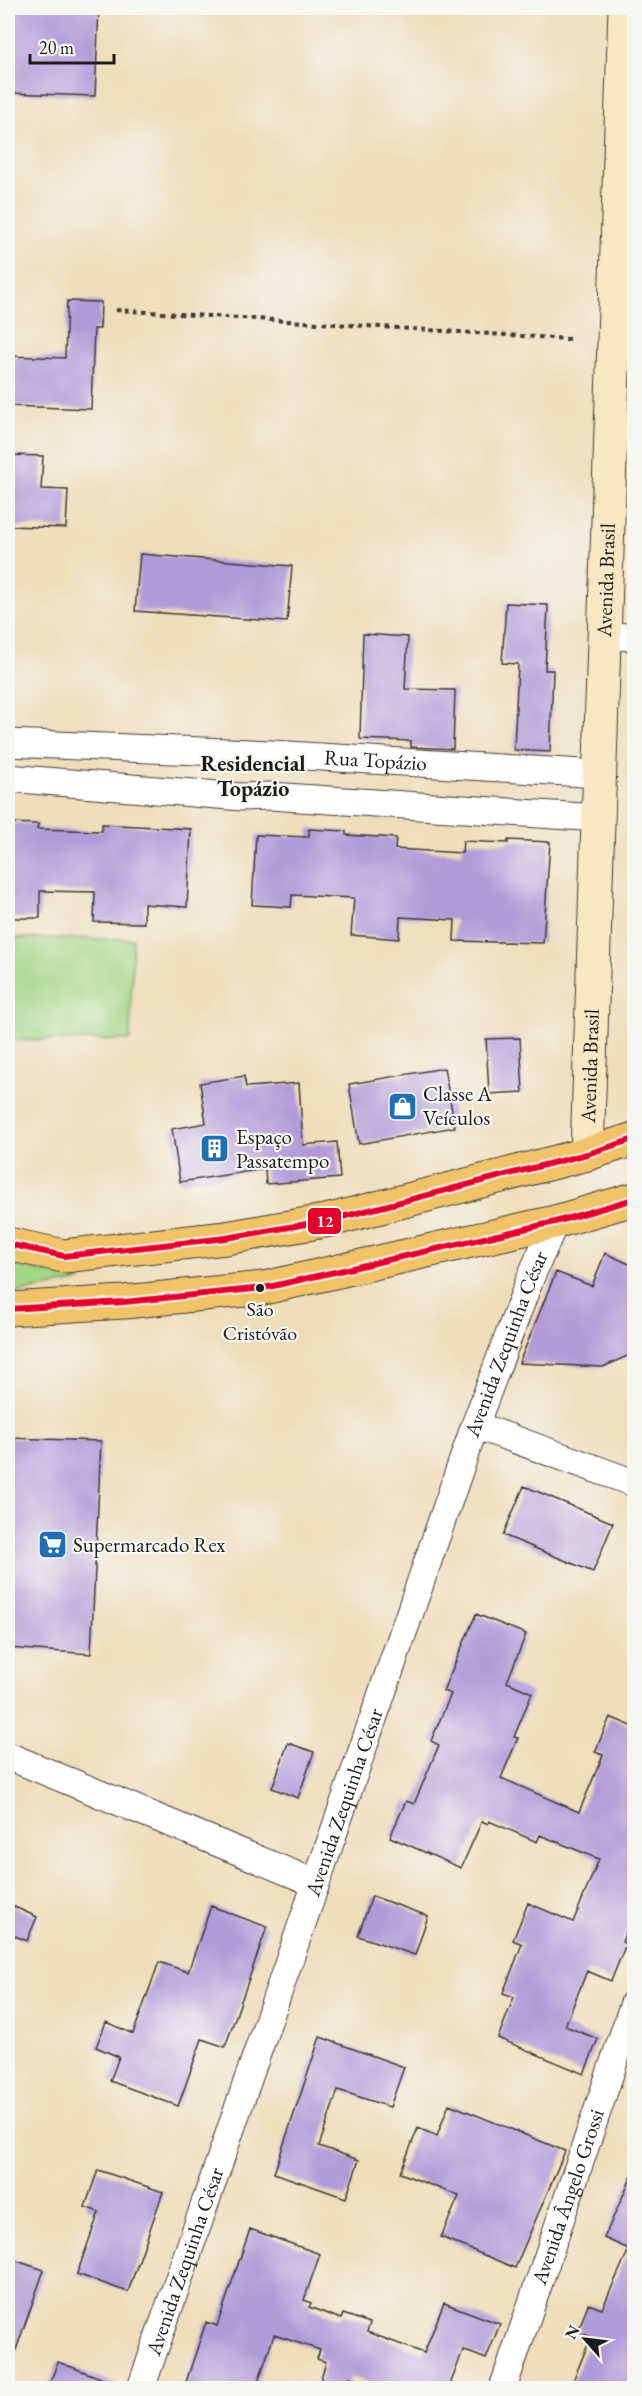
<svg xmlns="http://www.w3.org/2000/svg" width="642" height="2396" viewBox="0 0 642 2396" font-family="'EB Garamond',serif">
  <style>
    .green { fill: #a3d685; stroke: #607950; stroke-width: 1.5 }
    .building { fill: #b29ad8 }
    .lines { fill: none; stroke-linecap: round; stroke-linejoin: round }
    .street-casing { stroke: #3c3934; stroke-width: 29 }
    .secondary-casing { stroke: #3c3934; stroke-width: 35 }
    .primary-casing { stroke: #3c3934; stroke-width: 35 }
    .path { stroke: #3c3934; stroke-width: 4; stroke-dasharray: 4.5 4.5; stroke-linecap: butt }
    .street { stroke: #fff; stroke-width: 27 }
    .secondary { stroke: #f9e7c3; stroke-width: 33 }
    .primary { stroke: #f0c369; stroke-width: 33 }
    .bus-1-casing { stroke: #f6f6f2; stroke-width: 10 }
    .bus-1 { stroke: #e4002b; stroke-width: 6 }
    .bus-dot { fill: #1c1c1c; stroke: #f6f6f2; stroke-width: 2 }
    .labels { text-anchor: middle; stroke-width: 4.5; stroke-linejoin: round; paint-order: stroke }
    .bus-label { font-size: 20px; fill: #1c1c1c; stroke: #f6f6f2 }
    .street-label { font-size: 21px; fill: #1c1c1c; stroke: #f6f6f2 }
    .poi-label { font-size: 21px; fill: #1c1c1c; stroke: #f6f6f2; text-anchor: start }
    .neighbourhood-label { font-size: 22px; font-weight: bold; fill: #1c1c1c; stroke: #f6f6f2 }
    .line-badge { stroke: #f6f6f2; stroke-width: 2 }
    .badge-label { font-size: 16px; text-anchor: middle; font-weight: bold; fill: #fff }
  </style>
  <rect width="100%" height="100%" fill="#f6f6f2"/>
  <filter id="ink" filterUnits="userSpaceOnUse"><feTurbulence type="fractalNoise" baseFrequency=".0167" numOctaves="2"/><feDisplacementMap in="SourceGraphic" scale="12" xChannelSelector="R" yChannelSelector="G"/><feConvolveMatrix kernelMatrix="1 2 1 2 8 2 1 2 1" color-interpolation-filters="sRGB"/></filter>
  <filter id="wash" filterUnits="userSpaceOnUse"><feTurbulence type="fractalNoise" baseFrequency=".008" numOctaves="4" result="noise"/><feDisplacementMap in="SourceGraphic" scale="24" xChannelSelector="R" yChannelSelector="G"/><feGaussianBlur stdDeviation="1.35" result="paint"/><feColorMatrix in="noise" values="0 0 0 0 0 0 0 0 0 0 0 0 0 0 0 0 0 1.4 0 .05"/><feComposite in="paint" operator="in"/></filter>
  <g filter="url(#wash)">
    <rect width="100%" height="100%" fill="#efdcb9"/>
    <path class="green" d="M8,938L133,939L130,1040H8Z
      M8,1264L82,1281L8,1294Z"/>
    <g id="blocks">
      <path class="building" d="M8,8H99L95,96L8,93Z
        M67,301L101,302L100,329H94L91,409L8,406V356L65,358Z
        M8,455L43,456L41,489L68,490L66,528L8,526Z
        M140,554L292,566L287,622L135,611Z
        M506,603L548,605L545,670H553L550,752L514,750L518,664L502,663Z
        M363,634L408,637L405,689L455,690L453,749L411,747V741L360,739Z
        M8,823L38,824L37,829L102,831V824L191,829L187,907L144,904V923L94,922L95,892L40,891V918H8Z
        M309,829L346,831V835L396,838L395,849L462,853L463,841L508,843V840L550,842L543,943L454,941L455,920L400,917L399,939L351,935L354,898L292,895L291,907L252,905L256,835L309,837Z
        M520,1038L523,1092L489,1094L486,1039Z
        M444,1068L455,1127L359,1144L349,1084Z
        M244,1076L246,1087L299,1083L303,1145L337,1142L340,1178L266,1184L265,1169L180,1182L172,1129L206,1123L200,1083Z
        M605,1253L634,1266V1353L603,1367L519,1363L556,1272L592,1286Z
        M8,1438L101,1441L91,1654L8,1648Z
        M524,1486L613,1523L593,1572L503,1535Z
        M476,1614L526,1634L507,1682L532,1693L514,1737L518,1738L501,1778L579,1812L603,1755L595,1752L610,1717L634,1727V1912L622,1942L626,1944L611,1981L587,1971L565,2026L598,2039L584,2074L498,2038L514,1997L503,1993L522,1944L513,1940L528,1903L573,1922L599,1859L540,1835L537,1842L489,1821L488,1824L482,1821L461,1868L390,1837L406,1801L414,1804L439,1745L431,1741L451,1694L443,1691Z
        M288,1743L314,1752L298,1798L272,1788Z
        M372,1896L428,1916L415,1955L358,1936Z
        M8,1904L37,1917L27,1941L8,1933Z
        M211,1906L267,1927L225,2047L202,2039L178,2106L110,2081L119,2057L96,2047L106,2022L133,2034L159,1962L188,1972Z
        M320,2037L404,2067L390,2107L338,2090L319,2146L359,2160L346,2198L274,2173Z
        M449,2104L565,2151L515,2268L441,2237L459,2196L400,2173L418,2128L437,2136Z
        M98,2170L163,2192L128,2292L77,2274L99,2212L85,2207Z
        M634,2171V2375L629,2388H570L591,2337L578,2332L588,2304L602,2309L629,2249L604,2238Z
        M250,2229L320,2254L304,2300L311,2303L309,2307L341,2319L343,2314L370,2323L367,2332L424,2353L444,2303L500,2324L486,2359L463,2350L449,2388H382L350,2377L346,2388H318L326,2362L317,2359L320,2350L274,2335L256,2388H184L206,2322L217,2326Z
        M8,2258L44,2270L11,2364H8Z
        M58,2362L122,2386V2388H48Z"/>
    </g>
  </g>
  <g filter="url(#ink)">
    <use href="#blocks" fill-opacity="0" stroke="#3c3934" stroke-width="1.5"/>
    <g class="lines">
      <defs>
        <g id="street">
          <path d="M604,636L634,637"/>
          <path id="s1" d="M8,743L272,754L599,774"/>
          <path d="M8,778L242,797L270,796L598,818"/>
          <path d="M475,1425L634,1483"/>
          <path d="M8,1756L315,1883"/>
          <path id="s2" d="M141,2388L475,1425L532,1274L555,1222"/>
          <path id="s3" d="M503,2388L634,2003"/>
        </g>
        <g id="secondary">
          <path id="s4" d="M587,1154L625,8"/>
        </g>
        <path id="primary" d="M8,1244L64,1256L226,1238L330,1220L587,1154L634,1139
          M8,1309L124,1302L264,1288L555,1222L634,1199"/>
      </defs>
      <use href="#street" class="street-casing"/>
      <use href="#secondary" class="secondary-casing"/>
      <use href="#primary" class="primary-casing"/>
      <path class="path" d="M116,310L569,339"/>
      <use href="#street" class="street"/>
      <use href="#secondary" class="secondary"/>
      <use href="#primary" class="primary"/>
      <defs>
        <path id="bus-1" d="M8,1244L64,1256L226,1238L330,1220L587,1154L634,1139
          M8,1309L124,1302L264,1288L555,1222L634,1199"/>
      </defs>
      <use href="#bus-1" class="bus-1-casing"/>
      <use href="#bus-1" class="bus-1"/>
    </g>
  </g>
  <defs>
    <symbol id="shop-square" viewBox="-11 -11 22 22"><rect x="-9" y="-9" width="18" height="18" rx="4" fill="#1f6fb2" stroke="#f6f6f2"/><path d="M-5-2.5h2.3a2.7 3.5 0 0 1 5.4 0H5L5.5 6h-11ZM-1.5-2.5h3a1.5 2.3 0 0 0-3 0Z" fill="#fff"/></symbol>
    <symbol id="building-square" viewBox="-11 -11 22 22"><rect x="-9" y="-9" width="18" height="18" rx="4" fill="#1f6fb2" stroke="#f6f6f2"/><path d="M-4-6H4V6H1V3H-1V6H-4ZM-2.5-4.3h1.7v1.8h-1.7ZM.8-4.3h1.7v1.8H.8ZM-2.5-1h1.7V.8h-1.7ZM.8-1h1.7V.8H.8Z" fill="#fff"/></symbol>
    <symbol id="supermarket-square" viewBox="-11 -11 22 22"><rect x="-9" y="-9" width="18" height="18" rx="4" fill="#1f6fb2" stroke="#f6f6f2"/><path d="M-6-5.5h2.5l.6 2H6L4.5 2H-2.5L-4.4-4H-6ZM-1.5 3.2a1.3 1.3 0 1 0 .1 0ZM3 3.2a1.3 1.3 0 1 0 .1 0Z" fill="#fff"/></symbol>
  </defs>
  <g fill-rule="evenodd">
    <use href="#shop-square" x="386" y="1090" width="33" height="33"/>
    <use href="#building-square" x="198" y="1132" width="33" height="33"/>
    <use href="#supermarket-square" x="36" y="1528" width="33" height="33"/>
  </g>
  <circle class="bus-dot" cx="260" cy="1288" r="5"/>
  <g class="labels">
    <g class="bus-label">
      <text x="260" y="1316">São<tspan x="260" dy="24">Cristóvão</tspan></text>
    </g>
    <g class="street-label">
      <text dy="7" stroke="none"><textPath href="#s4" startOffset="574">Avenida Brasil</textPath></text>
      <text dy="7" stroke="none"><textPath href="#s1" startOffset="368">Rua Topázio</textPath></text>
      <text dy="7" stroke="none"><textPath href="#s4" startOffset="88">Avenida Brasil</textPath></text>
      <text dy="7" stroke="none"><textPath href="#s2" startOffset="1106">Avenida Zequinha César</textPath></text>
      <text dy="7" stroke="none"><textPath href="#s2" startOffset="620">Avenida Zequinha César</textPath></text>
      <text dy="7" stroke="none"><textPath href="#s3" startOffset="202">Avenida Ângelo Grossi</textPath></text>
      <text dy="7" stroke="none"><textPath href="#s2" startOffset="134">Avenida Zequinha César</textPath></text>
    </g>
    <g class="poi-label">
      <text x="423" y="1101">Classe A<tspan x="423" dy="24">Veículos</tspan></text>
      <text x="236" y="1144">Espaço<tspan x="236" dy="24">Passatempo</tspan></text>
      <text x="73" y="1552">Supermarcado Rex</text>
    </g>
    <g class="neighbourhood-label">
      <text x="253" y="771">Residencial<tspan x="253" dy="25">Topázio</tspan></text>
    </g>
  </g>
  <rect class="line-badge" x="307" y="1207" width="35" height="28" rx="6" fill="#e4002b"/>
  <g class="badge-label">
    <text x="325" y="1227">12</text>
  </g>
  <rect width="642" height="2396" fill="none" stroke="#f6f6f2" stroke-width="30"/>
  <g transform="translate(585 2339) rotate(298)" stroke="#f6f6f2" stroke-width="4.5" paint-order="stroke">
  <path d="M0-4.5L10 22L0 15L-10 22Z" fill="#1c1c1c"/>
  <text y="-9" font-size="16" font-weight="bold" text-anchor="middle" fill="#1c1c1c">N</text>
  </g>
  <path d="M30 54v9h84v-9" fill="none" stroke="#1c1c1c" stroke-width="3"/>
  <text x="39" y="54" font-size="18" fill="#1c1c1c" stroke="#f6f6f2" stroke-width="4.5" paint-order="stroke">20 m</text>
</svg>
